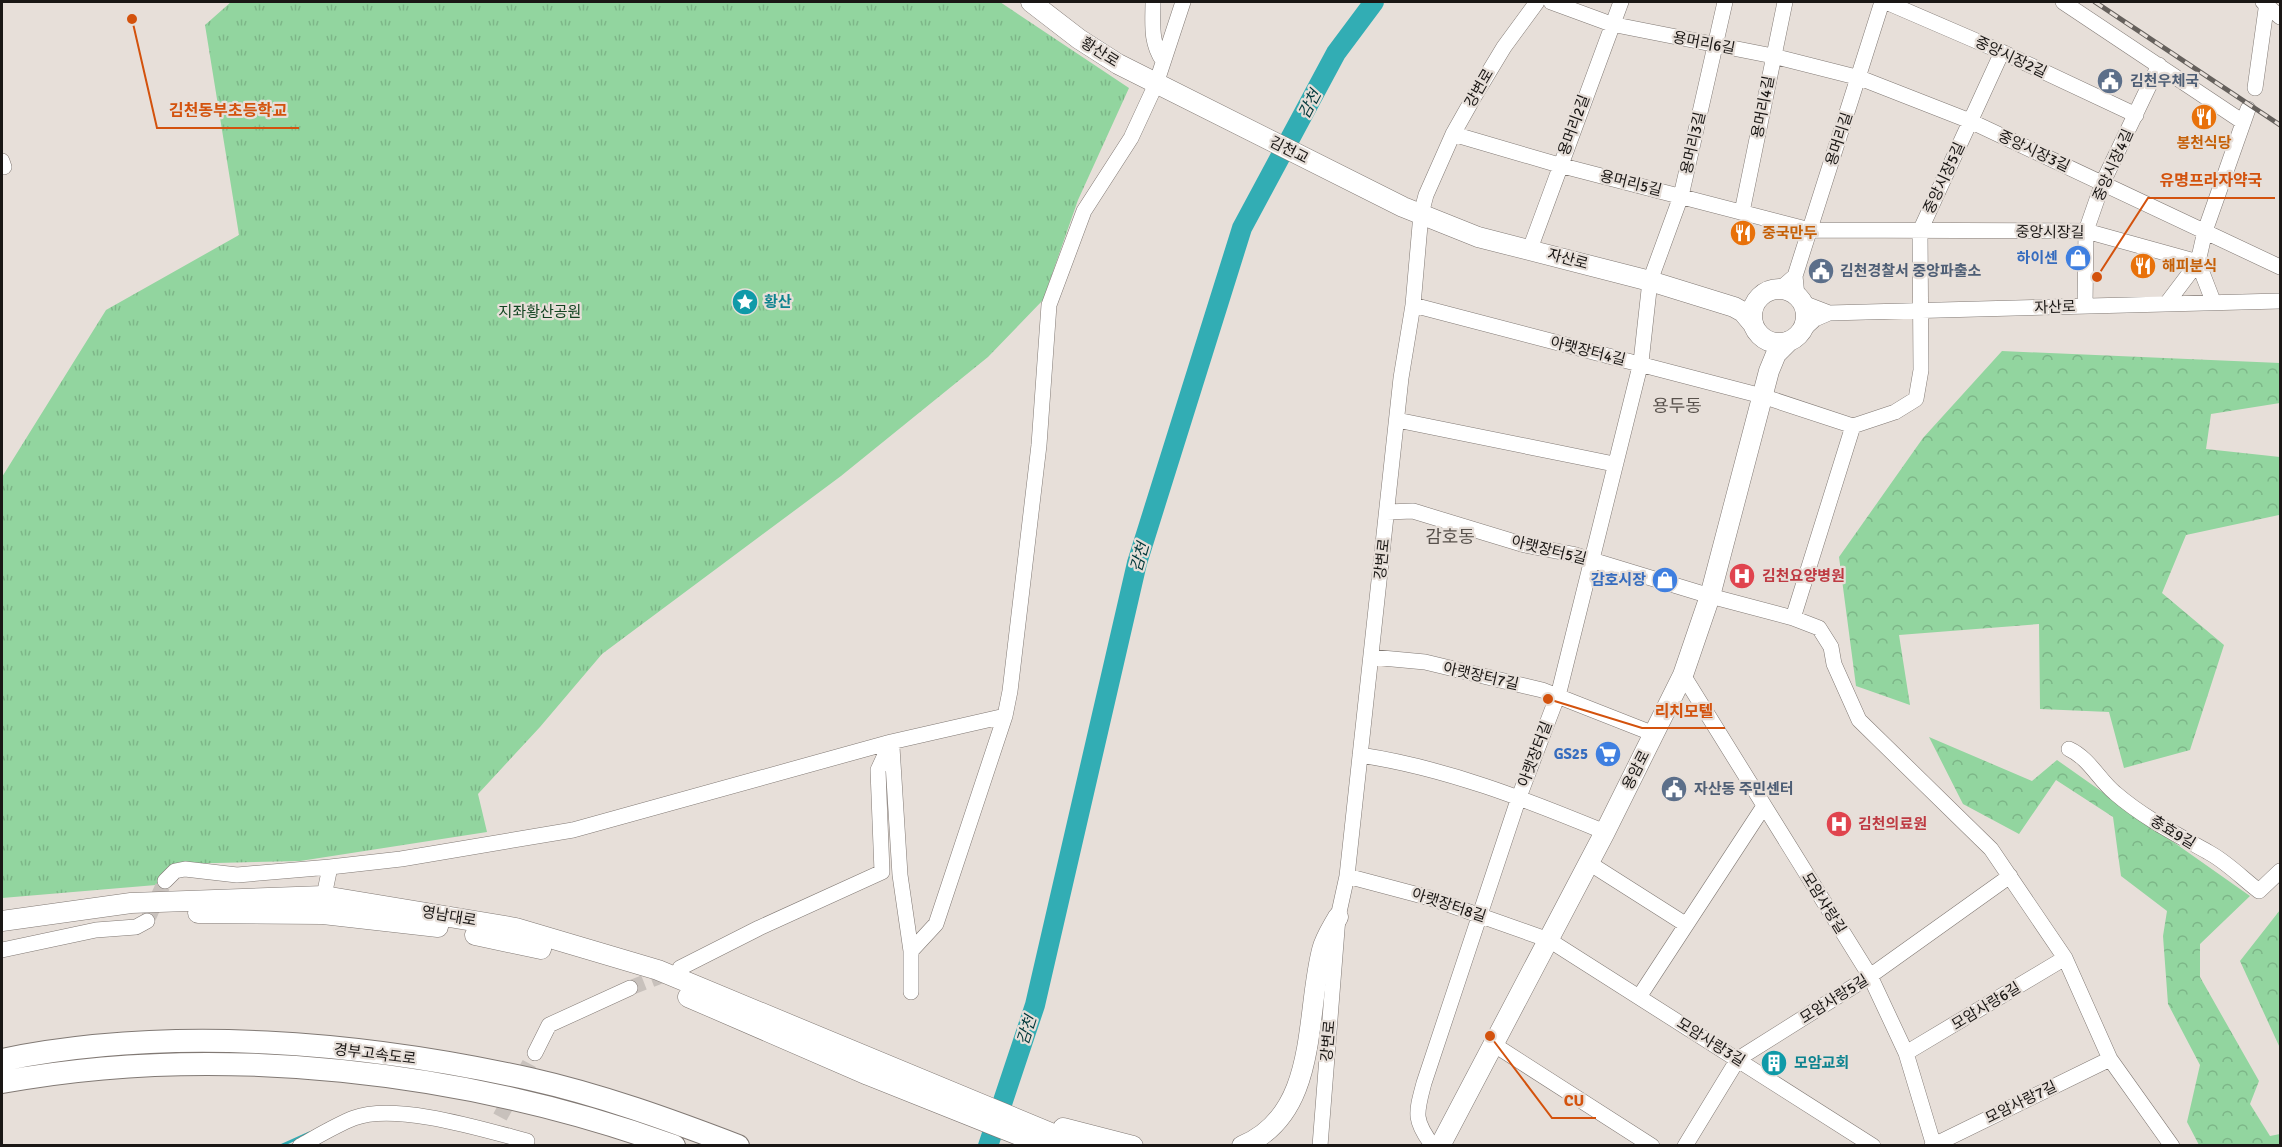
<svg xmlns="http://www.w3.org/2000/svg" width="2282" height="1147" viewBox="0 0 2282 1147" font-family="Signika,'Noto Sans KR',sans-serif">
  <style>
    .grass { fill: url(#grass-tufts) }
    .forest { fill: url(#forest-crowns) }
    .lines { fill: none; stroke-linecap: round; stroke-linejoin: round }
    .stream { stroke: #32adb4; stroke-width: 3 }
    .river { stroke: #32adb4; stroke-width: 20 }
    .minor-tunnel { stroke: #c8c1bc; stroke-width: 15; stroke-dasharray: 15 8; stroke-linecap: butt }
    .minor-casing { stroke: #817974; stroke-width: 16 }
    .major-casing { stroke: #817974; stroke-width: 21 }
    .highway-casing { stroke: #817974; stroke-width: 24 }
    .minor { stroke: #fff; stroke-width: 15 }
    .major { stroke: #fff; stroke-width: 20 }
    .highway { stroke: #fff; stroke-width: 22 }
    .rail-casing { stroke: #65605c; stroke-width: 5 }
    .rail { stroke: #e7dfd9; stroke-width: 3; stroke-dasharray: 9; stroke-linecap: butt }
    .labels { text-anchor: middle; stroke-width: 4.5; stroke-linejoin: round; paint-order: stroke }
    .street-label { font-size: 15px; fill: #1a1715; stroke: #e7dfd9 }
    .service-label { font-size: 15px; font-weight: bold; fill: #4e5e75; stroke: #e7dfd9; text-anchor: start }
    .food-label { font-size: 15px; font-weight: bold; fill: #c56008; stroke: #e7dfd9; text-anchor: start }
    .shop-label { font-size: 15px; font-weight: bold; fill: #366cbe; stroke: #e7dfd9; text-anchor: end }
    .culture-label { font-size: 15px; font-weight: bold; fill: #0d838f; stroke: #e7dfd9; text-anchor: start }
    .park-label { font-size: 15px; fill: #124421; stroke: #e7dfd9 }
    .health-label { font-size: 15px; font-weight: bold; fill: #be3a42; stroke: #e7dfd9; text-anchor: start }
    .water-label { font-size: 16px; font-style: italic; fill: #00373a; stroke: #e7dfd9 }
    .quarter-label { font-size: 18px; fill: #58514c; stroke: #e7dfd9 }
    .leader { fill: none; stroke: #d3520d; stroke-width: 2 }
    .callout-dot { fill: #d3520d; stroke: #e7dfd9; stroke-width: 2 }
    .callout-label { font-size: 16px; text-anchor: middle; font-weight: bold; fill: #d3520d; stroke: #e7dfd9; stroke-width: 4.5; stroke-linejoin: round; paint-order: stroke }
  </style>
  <defs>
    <pattern id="grass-tufts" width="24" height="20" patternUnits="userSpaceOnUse" patternTransform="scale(1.5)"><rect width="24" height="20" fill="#92d59f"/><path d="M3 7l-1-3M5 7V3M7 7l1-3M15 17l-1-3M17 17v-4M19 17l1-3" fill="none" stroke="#7db688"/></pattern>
    <pattern id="forest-crowns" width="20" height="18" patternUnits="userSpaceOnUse" patternTransform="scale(1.5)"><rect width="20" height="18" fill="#92d59f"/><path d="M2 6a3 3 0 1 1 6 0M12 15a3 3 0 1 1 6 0" fill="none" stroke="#7db688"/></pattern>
  </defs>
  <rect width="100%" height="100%" fill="#e7dfd9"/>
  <path class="grass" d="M231,2H1000L1129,88L1078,200L1043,300L988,357L841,476L602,654L540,727L478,794L487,832L300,861L176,864L156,885L2,898V477L106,310L239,235L205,25Z"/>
  <path class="forest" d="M2002,351L2280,363V403L2211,414L2206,449L2280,457L2279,515L2186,535L2162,593L2224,645L2190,750L2124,768L2109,712L2040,709L2039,624L1899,635L1910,705L1856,686L1839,557L1923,438Z
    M1929,737L2032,781L2057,760L2250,896L2200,944V977L2259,1081L2250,1104L2270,1136L2280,1134V1145H2199L2187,1122L2200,1065L2168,1004L2163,936L2167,911L2121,876L2113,817L2056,780L2019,834L1963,804Z
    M2280,910V1048L2240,961Z"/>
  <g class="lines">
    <path class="stream" d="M280,1146L309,1133"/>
    <path class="river" d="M988,1146L1035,1005L1137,563L1242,228L1336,53L1374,2"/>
    <path class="minor-tunnel" d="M147,921L165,881
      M630,988L671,972
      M500,1117L535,1053"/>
    <defs>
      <path id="minor" d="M1153,2C1153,23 1150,42 1163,61
        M1551,2L1611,24L1773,56L1860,78L1970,121L2280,267
        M1886,2L2002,52L2136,115
        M2063,2L2243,122
        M2263,2L2280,17
        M2255,88L2267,2
        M1453,134L1559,165L1810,230L2086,231L2198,262
        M2,161L4,167
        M1742,212L1785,2
        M1530,249L1621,2
        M2198,262L2213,301
        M1780,289L1795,276
        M1797,296L1795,276L1882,2
        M1803,303L1829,313L2280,301
        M2167,303L2198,262L2205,231L2248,109
        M1413,305L1762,396L1853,426L1895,412L1916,399L1921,370L1920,231L2002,52
        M2085,306L2086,231L2103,182L2159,65
        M1803,330L1815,319L1829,313
        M1397,420L1614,464
        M1387,512L1413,511L1525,545L1572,554L1710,596L1793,618L1819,628L1831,647L1834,664L1859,720L1991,849L2065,958L2110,1059L2172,1146
        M1793,618L1853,426
        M1371,657L1425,662L1542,690L1654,734
        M1683,675L1870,976L1906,1053L1934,1146
        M892,747L900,875L911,951V992
        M2069,749C2089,758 2099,780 2115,793C2144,818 2176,834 2208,852C2227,862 2243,879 2259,891L2280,871
        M1360,755C1446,768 1525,799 1605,832
        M1589,863L1685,924
        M1347,876L1430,898L1549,940L1873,1146
        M165,881L175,871L185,869L237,875L330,867
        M324,896L330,867L401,859L573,830L891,742L1005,716
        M2,950L96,930L136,927L147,921
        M911,951L936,924L1005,716L1010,691L1039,445L1049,305L1084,211L1131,138L1156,84L1183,2
        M680,968L759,928L882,872L878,770L891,742
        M1639,997L1764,806
        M1493,1044L1652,1146
        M535,1053L549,1025L630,988
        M1906,1053L2065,958
        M300,1146C318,1136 336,1125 354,1118C396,1102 485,1130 527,1141
        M1320,1146L1338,917L1347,876L1401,378L1413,305L1421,214L1426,195L1453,134L1475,95L1504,47L1537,2
        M1433,1146C1413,1120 1416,1113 1424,1083L1519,797L1559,692L1641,362L1650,281L1681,196L1725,2
        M1685,1146L1738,1059L1870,976L2010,876
        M1932,1146L2110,1059"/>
      <path id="major" d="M1031,2L1079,39L1118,64L1403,207L1478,237L1650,281L1734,307L1743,312L1753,324
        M1752 316a27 27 0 1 1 54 0a27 27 0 1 1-54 0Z
        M198,913L323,914L438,927
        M2,921L131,903L324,896L516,928L658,970L1082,1146
        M475,935L541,949
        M688,997L868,1075L1046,1146
        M1063,1128L1133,1146
        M1242,1146C1319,1114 1305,1016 1322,950C1325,938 1332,928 1338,917
        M1440,1146L1605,832L1683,675L1710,596L1769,371L1776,354L1789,341"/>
      <path id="highway" d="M2,1060C172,1025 362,1042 530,1079C601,1095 670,1120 738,1146
        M2,1082C220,1042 466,1071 674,1146"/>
    </defs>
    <use href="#minor" class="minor-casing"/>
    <use href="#major" class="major-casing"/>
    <use href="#highway" class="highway-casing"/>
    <use href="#minor" class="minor"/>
    <use href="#major" class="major"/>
    <use href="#highway" class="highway"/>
    <defs>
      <path id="rail" d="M2095,2L2280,125"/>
    </defs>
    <use href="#rail" class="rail-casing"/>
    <use href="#rail" class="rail"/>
  </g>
  <defs>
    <symbol id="civic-disc" viewBox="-11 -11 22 22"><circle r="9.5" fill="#5c6f8a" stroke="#e7dfd9"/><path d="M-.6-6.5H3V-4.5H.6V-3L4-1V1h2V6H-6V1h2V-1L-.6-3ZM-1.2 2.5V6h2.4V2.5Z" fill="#fff"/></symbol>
    <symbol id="restaurant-disc" viewBox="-11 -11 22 22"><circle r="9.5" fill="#e8710a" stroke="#e7dfd9"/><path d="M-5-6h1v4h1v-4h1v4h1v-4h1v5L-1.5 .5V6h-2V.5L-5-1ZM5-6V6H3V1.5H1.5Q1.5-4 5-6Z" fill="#fff"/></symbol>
    <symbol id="shop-disc" viewBox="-11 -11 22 22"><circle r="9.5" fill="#3f7fe0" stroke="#e7dfd9"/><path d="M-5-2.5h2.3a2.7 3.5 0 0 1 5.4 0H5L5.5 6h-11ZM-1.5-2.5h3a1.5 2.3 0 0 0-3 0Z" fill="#fff"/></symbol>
    <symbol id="sight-disc" viewBox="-11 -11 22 22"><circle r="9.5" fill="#0f9aa8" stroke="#e7dfd9"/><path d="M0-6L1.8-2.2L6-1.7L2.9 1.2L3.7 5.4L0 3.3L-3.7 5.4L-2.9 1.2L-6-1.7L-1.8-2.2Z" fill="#fff"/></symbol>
    <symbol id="hospital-disc" viewBox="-11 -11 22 22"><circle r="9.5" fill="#e0444e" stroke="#e7dfd9"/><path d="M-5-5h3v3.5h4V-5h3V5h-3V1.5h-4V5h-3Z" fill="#fff"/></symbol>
    <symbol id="supermarket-disc" viewBox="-11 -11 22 22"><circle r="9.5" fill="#3f7fe0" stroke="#e7dfd9"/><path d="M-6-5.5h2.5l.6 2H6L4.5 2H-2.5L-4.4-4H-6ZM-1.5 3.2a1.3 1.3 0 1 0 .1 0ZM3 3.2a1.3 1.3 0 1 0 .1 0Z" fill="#fff"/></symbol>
    <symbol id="building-disc" viewBox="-11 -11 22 22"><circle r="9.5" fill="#0f9aa8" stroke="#e7dfd9"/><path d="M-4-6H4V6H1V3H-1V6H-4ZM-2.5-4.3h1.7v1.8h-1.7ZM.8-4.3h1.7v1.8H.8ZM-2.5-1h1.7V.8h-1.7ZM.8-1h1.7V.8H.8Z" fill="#fff"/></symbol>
  </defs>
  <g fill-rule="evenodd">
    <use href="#civic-disc" x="2095" y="66" width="30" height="30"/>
    <use href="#restaurant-disc" x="2189" y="102" width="30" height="30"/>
    <use href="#restaurant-disc" x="1728" y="218" width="30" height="30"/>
    <use href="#shop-disc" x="2063" y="243" width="30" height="30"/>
    <use href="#restaurant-disc" x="2128" y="251" width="30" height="30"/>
    <use href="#civic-disc" x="1806" y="256" width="30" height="30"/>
    <use href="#sight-disc" x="730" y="287" width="30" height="30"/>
    <use href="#hospital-disc" x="1727" y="561" width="30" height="30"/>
    <use href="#shop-disc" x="1650" y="565" width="30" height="30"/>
    <use href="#supermarket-disc" x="1593" y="739" width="30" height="30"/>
    <use href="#civic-disc" x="1659" y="774" width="30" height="30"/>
    <use href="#hospital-disc" x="1824" y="809" width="30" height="30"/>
    <use href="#building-disc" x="1759" y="1048" width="30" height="30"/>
  </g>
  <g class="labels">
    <g class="street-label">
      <text transform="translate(1704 43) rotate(11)" y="5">용머리6길</text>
      <text transform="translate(1100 52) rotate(32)" y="5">황산로</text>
      <text transform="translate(2011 57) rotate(25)" y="5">중앙시장2길</text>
      <text transform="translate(1479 88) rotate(-60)" y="5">강변로</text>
      <text transform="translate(1763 107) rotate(-79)" y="5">용머리4길</text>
      <text transform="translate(1574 125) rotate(-70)" y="5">용머리2길</text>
      <text transform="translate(1839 139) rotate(-72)" y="5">용머리길</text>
      <text transform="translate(1693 143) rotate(-77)" y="5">용머리3길</text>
      <text transform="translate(1289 150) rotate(27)" y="5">김천교</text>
      <text transform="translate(2034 151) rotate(25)" y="5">중앙시장3길</text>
      <text transform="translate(2113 165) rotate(-66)" y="5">중앙시장4길</text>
      <text transform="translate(1944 178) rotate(-65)" y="5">중앙시장5길</text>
      <text transform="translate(1631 183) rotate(14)" y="5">용머리5길</text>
      <text transform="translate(2050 232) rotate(1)" y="5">중앙시장길</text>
      <text transform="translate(1568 259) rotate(15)" y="5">자산로</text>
      <text transform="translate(2055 307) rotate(-2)" y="5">자산로</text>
      <text transform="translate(1588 351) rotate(14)" y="5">아랫장터4길</text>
      <text transform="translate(1549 550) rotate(14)" y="5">아랫장터5길</text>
      <text transform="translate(1382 559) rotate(-84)" y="5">강변로</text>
      <text transform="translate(1481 676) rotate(13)" y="5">아랫장터7길</text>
      <text transform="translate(1535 754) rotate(-69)" y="5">아랫장터길</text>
      <text transform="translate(1636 770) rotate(-63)" y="5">용암로</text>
      <text transform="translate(2173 832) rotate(31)" y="5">충효9길</text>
      <text transform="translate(1824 903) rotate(58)" y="5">모암사랑길</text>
      <text transform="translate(1449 905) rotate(18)" y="5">아랫장터8길</text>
      <text transform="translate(449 916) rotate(10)" y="5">영남대로</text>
      <text transform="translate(1834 999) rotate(-32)" y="5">모암사랑5길</text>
      <text transform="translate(1986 1006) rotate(-31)" y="5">모암사랑6길</text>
      <text transform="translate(1328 1041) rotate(-85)" y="5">강변로</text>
      <text transform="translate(1711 1042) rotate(32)" y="5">모암사랑3길</text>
      <text transform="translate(375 1054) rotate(7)" y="5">경부고속도로</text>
      <text transform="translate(2021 1102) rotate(-26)" y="5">모암사랑7길</text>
    </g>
    <g class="service-label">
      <text x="2130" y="86">김천우체국</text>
      <text x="1840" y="276">김천경찰서 중앙파출소</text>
      <text x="1694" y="794">자산동 주민센터</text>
    </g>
    <g class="food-label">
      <text x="2204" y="148" text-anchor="middle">봉천식당</text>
      <text x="1762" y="238">중국만두</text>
      <text x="2162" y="271">해피분식</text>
    </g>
    <g class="shop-label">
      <text x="2058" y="263">하이센</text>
      <text x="1646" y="585">감호시장</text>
      <text x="1588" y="759">GS25</text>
    </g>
    <g class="culture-label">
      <text x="764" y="307">황산</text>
      <text x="1794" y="1068">모암교회</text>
    </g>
    <g class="park-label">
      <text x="540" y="317">지좌황산공원</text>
    </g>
    <g class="health-label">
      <text x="1762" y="581">김천요양병원</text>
      <text x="1858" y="829">김천의료원</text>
    </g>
    <g class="water-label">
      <text transform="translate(1309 104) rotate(-62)" y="6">감천</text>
      <text transform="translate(1139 557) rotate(-74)" y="6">감천</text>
      <text transform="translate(1026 1030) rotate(-72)" y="6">감천</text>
    </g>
    <g class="quarter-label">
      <text x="1677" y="412">용두동</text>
      <text x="1450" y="543">감호동</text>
    </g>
  </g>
  <path class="leader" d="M132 19L157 128H299M2097 277L2148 198H2275M1548 699L1642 728H1725M1490 1036L1552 1118H1596"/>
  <g class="callout-dot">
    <circle cx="132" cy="19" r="6"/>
    <circle cx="2097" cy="277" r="6"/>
    <circle cx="1548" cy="699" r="6"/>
    <circle cx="1490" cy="1036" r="6"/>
  </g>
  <g class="callout-label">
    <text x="228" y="116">김천동부초등학교</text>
    <text x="2211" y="186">유명프라자약국</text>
    <text x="1684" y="717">리치모텔</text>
    <text x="1574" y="1106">CU</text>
  </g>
  <rect width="2282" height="1147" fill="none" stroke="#1a1715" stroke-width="6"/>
</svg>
